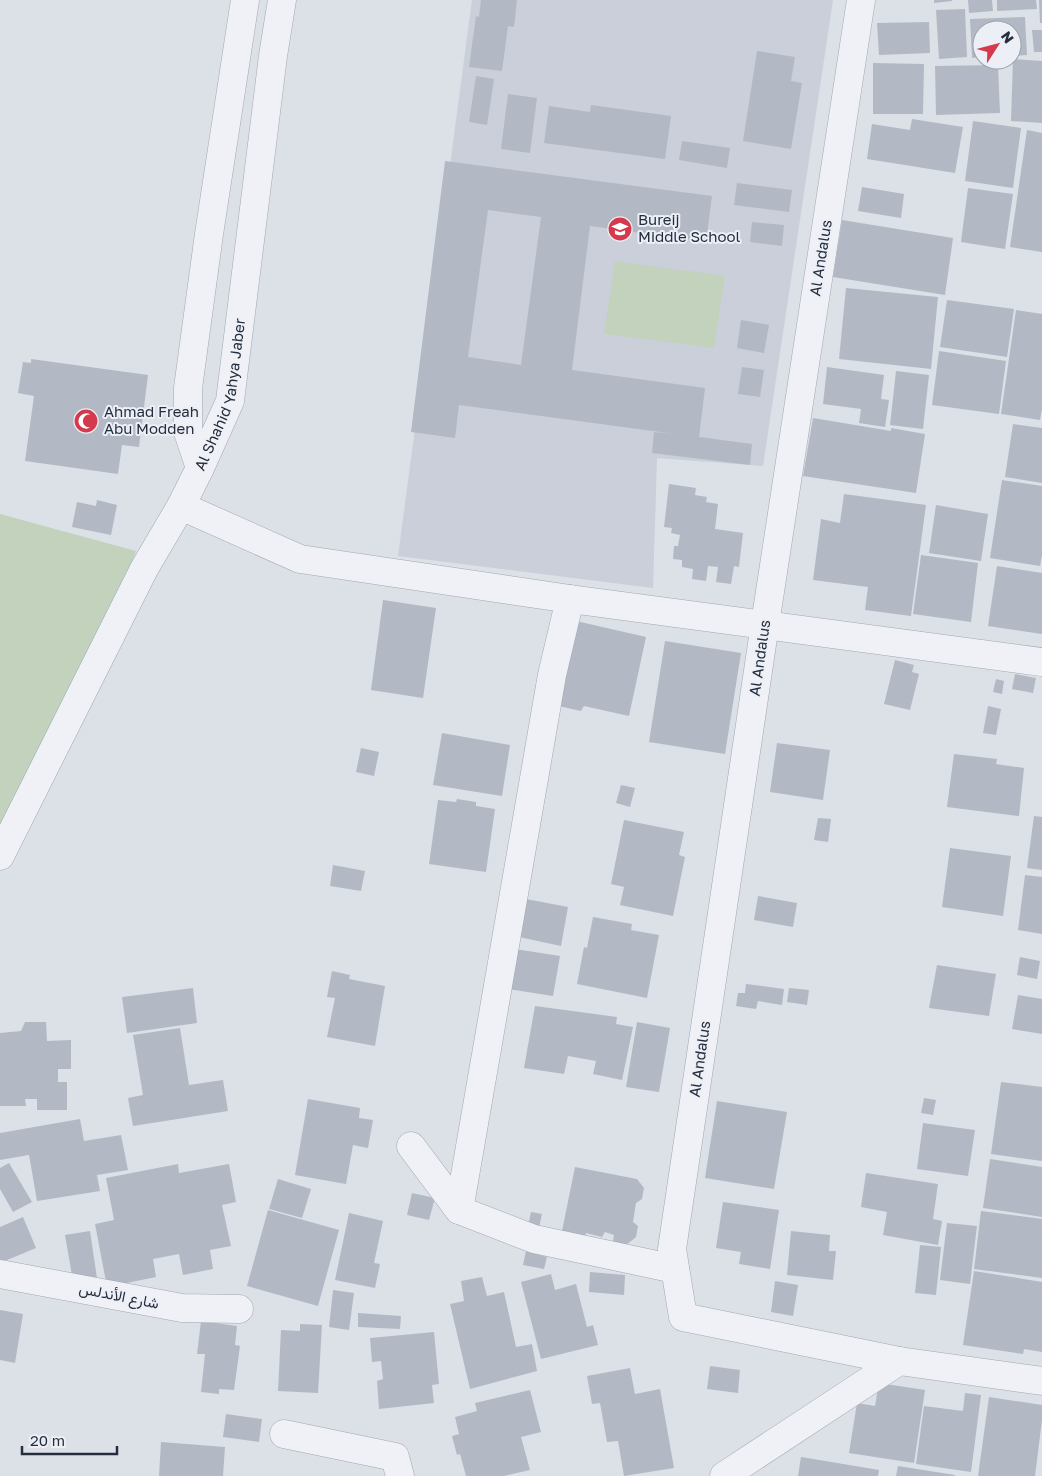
<svg xmlns="http://www.w3.org/2000/svg" width="1042" height="1476" viewBox="0 0 1042 1476" font-family="'Golos Text',Vazirmatn,sans-serif">
  <style>
    .built { fill: #cacfd9 }
    .green { fill: #c2d2bd }
    .building { fill: #b3b9c4; fill-rule: evenodd }
    .lines { fill: none; stroke-linecap: round; stroke-linejoin: round }
    .minor-casing { stroke: #a1a7b1; stroke-width: 29 }
    .minor { stroke: #eff1f6; stroke-width: 28 }
    .labels { text-anchor: middle; stroke-width: 4; stroke-linejoin: round; paint-order: stroke }
    .poi-label { font-size: 15px; fill: #252e3e; stroke: #eceff5; text-anchor: start }
    .street-label { font-size: 15px; fill: #252e3e; stroke: #eceff5 }
  </style>
  <rect width="100%" height="100%" fill="#dce0e7"/>
  <path class="built" d="M472,0H833L763,466L657,458L653,588L398,556Z"/>
  <path class="green" d="M615,261L725,276L714,348L604,334Z
    M0,514L136,551L130,568L0,836Z"/>
  <path class="building" d="M481,0H517L514,27L508,26L502,71L469,67L476,16L479,17Z
    M934,0H952V1L934,3Z
    M968,0H992L993,11L969,13Z
    M997,0H1036L1037,9L997,11Z
    M1039,0H1042V23H1040Z
    M965,9L967,57L939,59L936,10Z
    M1025,17L1027,55L1012,56V30H982V57L972,58L970,19Z
    M929,22L930,53L879,55L877,23Z
    M1032,30H1042V52H1034Z
    M757,51L795,57L791,81L802,83L791,149L743,141Z
    M1013,59L1042,61V123L1011,121Z
    M873,63L924,64L923,114H873Z
    M998,65L1000,113L936,115L935,66Z
    M476,76L494,79L487,125L469,122Z
    M508,94L537,98L530,153L501,149Z
    M591,105L671,116L665,159L544,143L549,106L590,112Z
    M912,119L963,127L955,173L867,159L872,124L910,130Z
    M973,121L1021,128L1013,188L965,181Z
    M1027,130L1042,133V252L1010,247Z
    M682,141L730,148L727,168L679,160Z
    M445,161L712,196L706,242L590,226L572,370L705,388L699,437L752,444L750,465L652,453L654,432L675,434L459,405L455,438L411,432ZM488,210L541,217L521,365L468,357Z
    M737,183L792,190L789,212L734,205Z
    M862,187L904,194L901,218L858,211Z
    M968,188L1013,194L1005,249L961,242Z
    M842,220L953,238L945,295L833,277Z
    M752,222L784,225L782,246L750,242Z
    M846,288L938,297L931,369L839,359Z
    M947,300L1014,309L1007,357L940,347Z
    M1016,310L1042,314V409L1040,420L1001,414Z
    M741,320L769,325L764,353L737,348Z
    M939,351L1006,361L999,414L932,405Z
    M31,359L148,375L139,447L122,445L118,474L25,461L34,396L18,393L23,362L31,363Z
    M742,367L764,370L760,397L738,394Z
    M827,367L884,375L881,399L889,400L885,427L859,423L861,409L823,404Z
    M896,371L929,375L923,429L890,425Z
    M813,418L891,431V428L925,434L916,493L803,476Z
    M1013,424L1042,428V483L1005,477Z
    M1002,480L1042,486V555L1040,566L990,558Z
    M669,484L696,488L695,495L707,497L706,502L718,504L715,529L743,533L739,567L734,566L731,584L716,582L718,567L708,566L706,581L692,579L693,569L682,567V560L673,559L674,546H678L680,535L671,533L672,528L664,527Z
    M844,494L926,505L911,616L865,610L868,587L813,580L821,519L840,523Z
    M97,500L117,505L111,535L72,527L77,502L96,506Z
    M936,505L988,514L981,561L929,553Z
    M921,555L978,563L971,622L913,614Z
    M997,566L1042,573V634L988,626Z
    M383,600L436,608L423,698L371,690Z
    M576,621L646,637L629,716L584,706L581,711L554,705Z
    M665,641L741,653L725,754L649,742Z
    M895,660L914,665L912,672L919,674L910,710L884,704Z
    M1015,674L1036,678L1033,693L1012,689Z
    M996,679L1004,681L1002,694L993,692Z
    M988,706L1001,709L996,735L983,733Z
    M442,733L510,745L502,796L433,785Z
    M777,743L830,750L823,800L770,792Z
    M361,748L379,752L374,776L356,772Z
    M954,754L997,759L996,764L1024,768L1019,816L947,807Z
    M621,785L635,788L630,807L616,803Z
    M457,799L476,802V806L495,809L486,872L429,864L438,800L456,802Z
    M1034,816L1042,817V870L1027,868Z
    M818,818L831,819L828,842L814,840Z
    M624,820L684,832L679,855L685,857L673,916L620,905L624,887L611,884Z
    M950,848L1011,856L1003,916L942,907Z
    M333,865L365,871L361,891L330,886Z
    M1025,875L1042,877V934L1018,930Z
    M758,896L797,903L793,927L754,920Z
    M526,899L568,907L561,946L519,937Z
    M593,917L632,924L631,930L659,935L647,998L577,984L584,947L587,948Z
    M515,949L560,956L553,996L508,989Z
    M1020,957L1040,961L1037,979L1017,975Z
    M937,965L996,974L989,1016L929,1008Z
    M332,971L350,975L349,979L385,986L375,1046L327,1037L335,998L327,997Z
    M746,984L784,989L782,1005L758,1001L756,1009L736,1006L738,993H745Z
    M193,988L197,1023L127,1033L122,997Z
    M789,988L809,990L807,1005L787,1002Z
    M1018,995L1042,999V1034L1012,1029Z
    M535,1006L617,1017L616,1024L633,1027L622,1080L593,1074L596,1061L568,1056L564,1074L524,1068Z
    M25,1022H46L47,1041L71,1040V1069H58V1082H67V1110H37V1099H25L26,1106H0V1033L21,1031Z
    M637,1022L670,1028L659,1092L626,1087Z
    M180,1028L189,1085L223,1080L228,1111L133,1126L128,1098L143,1095L133,1035Z
    M1001,1082L1042,1087V1161L991,1154Z
    M924,1098L936,1100L933,1115L921,1113Z
    M308,1099L360,1108L359,1118L373,1120L368,1148L353,1145L346,1184L295,1175Z
    M717,1101L787,1112L774,1189L705,1178Z
    M80,1119L84,1141L121,1135L128,1170L97,1175L100,1191L37,1201L29,1155L0,1160V1133Z
    M923,1123L975,1130L968,1176L917,1169Z
    M990,1159L1042,1167V1217L983,1208Z
    M9,1163L32,1202L13,1212L0,1189V1168Z
    M178,1164L179,1173L229,1164L236,1202L222,1205L231,1246L210,1250L213,1269L183,1275L179,1254L153,1259L156,1277L107,1287L95,1224L114,1220L106,1178Z
    M575,1167L637,1179L644,1188L642,1199L636,1203L633,1222L638,1226L636,1237L626,1245L613,1241L614,1235L605,1232L602,1237L586,1233L584,1240L561,1236Z
    M866,1173L938,1184L933,1219L942,1221L938,1245L883,1235L887,1212L861,1207Z
    M278,1179L311,1189L302,1218L269,1209Z
    M412,1193L435,1198L429,1220L407,1215Z
    M723,1202L779,1210L770,1269L739,1264L741,1252L716,1248Z
    M268,1210L339,1230L318,1306L247,1286Z
    M981,1211L1042,1219V1278L974,1269Z
    M531,1212L542,1214L539,1228L528,1226Z
    M349,1213L383,1221L374,1263L380,1264L375,1288L335,1280Z
    M23,1217L36,1248L0,1263V1227Z
    M947,1223L977,1226L970,1284L940,1280Z
    M90,1231L97,1278L73,1281L65,1235Z
    M791,1231L830,1235L829,1251H836L833,1280L787,1275Z
    M920,1245L941,1247L936,1295L915,1293Z
    M526,1251L547,1257L544,1269L523,1265Z
    M974,1271L1042,1282V1352L1024,1349L1023,1354L963,1345Z
    M590,1272L625,1275L624,1295L589,1292Z
    M551,1274L555,1290L576,1284L587,1327L593,1325L598,1345L541,1359L521,1282Z
    M482,1277L487,1296L504,1292L516,1347L532,1344L537,1371L470,1389L450,1304L464,1301L461,1281Z
    M775,1281L798,1285L793,1316L771,1312Z
    M333,1290L354,1293L349,1330L329,1327Z
    M0,1310L23,1314L15,1363L0,1360Z
    M358,1313L401,1316L400,1329L358,1327Z
    M201,1321L237,1326L235,1345L240,1346L234,1390L219,1389V1394L201,1392L205,1354H197Z
    M300,1324L322,1325L318,1393L278,1391L281,1330L300,1331Z
    M434,1332L439,1384L432,1385L434,1403L379,1409L377,1381L383,1379L381,1361L372,1362L370,1338Z
    M710,1366L740,1370L738,1393L707,1389Z
    M630,1368L635,1394L660,1389L674,1468L624,1476L618,1441L607,1442L600,1403L592,1404L587,1376Z
    M879,1383L925,1390L914,1463L849,1453L857,1403L875,1406Z
    M530,1390L541,1432L521,1437L530,1470L504,1476H466L460,1454L457,1455L452,1436L459,1434L455,1417L477,1411L475,1403Z
    M965,1393L981,1395L971,1472L916,1464L924,1406L963,1411Z
    M989,1397L1042,1405V1420L1035,1476H978Z
    M226,1414L262,1419L259,1442L223,1437Z
    M161,1442L225,1447L223,1476H159Z
    M801,1457L879,1470L878,1476H798Z
    M898,1466L955,1475V1476H896Z"/>
  <g class="lines">
    <defs>
      <g id="minor">
        <path d="M861,0L765,624L672,1249L683,1317L899,1361L1042,1381"/>
        <path d="M200,468L188,432V388L209,234L245,0"/>
        <path d="M181,506L300,559L570,599L1042,662"/>
        <path d="M570,599L552,675L459,1210L534,1239L675,1269"/>
        <path id="s1" d="M0,856L144,569L181,506L200,468L230,401L273,56L282,0"/>
        <path d="M411,1146L459,1210"/>
        <path d="M0,1274L182,1308L239,1309"/>
        <path d="M284,1434L395,1457L400,1476"/>
        <path d="M724,1476L899,1361"/>
      </g>
    </defs>
    <use href="#minor" class="minor-casing"/>
    <use href="#minor" class="minor"/>
  </g>
  <defs>
    <symbol id="school-disc" viewBox="-11 -11 22 22"><circle r="9.5" fill="#d4394c" stroke="#eceff5"/><path d="M0-5L7-2L0 1L-7-2ZM-4 1L0 2.5L4 1V4Q0 6-4 4Z" fill="#fff"/></symbol>
    <symbol id="mosque-disc" viewBox="-11 -11 22 22"><circle r="9.5" fill="#d4394c" stroke="#eceff5"/><path d="M3.5-4.9A6 6 0 1 0 3.5 4.9A5 5 0 1 1 3.5-4.9Z" fill="#fff"/></symbol>
  </defs>
  <g fill-rule="evenodd">
    <use href="#school-disc" x="606" y="215" width="28" height="28"/>
    <use href="#mosque-disc" x="72" y="407" width="28" height="28"/>
  </g>
  <g class="labels">
    <g class="poi-label">
      <text x="638" y="225">Bureij<tspan x="638" dy="17">Middle School</tspan></text>
      <text x="104" y="417">Ahmad Freah<tspan x="104" dy="17">Abu Modden</tspan></text>
    </g>
    <g class="street-label">
      <text transform="translate(821 258) rotate(-81)" y="5">Al Andalus</text>
      <text dy="5" stroke="none"><textPath href="#s1" startOffset="514">Al Shahid Yahya Jaber</textPath></text>
      <text transform="translate(760 658) rotate(-82)" y="5">Al Andalus</text>
      <text transform="translate(700 1059) rotate(-82)" y="5">Al Andalus</text>
      <text transform="translate(119 1296) rotate(11)" y="5">شارع الأندلس</text>
    </g>
  </g>
  <g transform="translate(997 45) rotate(54)"><circle r="24" fill="#eceff5" stroke="#9ca2ac"/>
  <path d="M0-4L9 19L0 12L-9 19Z" fill="#d4394c"/>
  <text y="-8" font-size="14" font-weight="bold" text-anchor="middle" fill="#252e3e">N</text>
  </g>
  <path d="M22 1446v8h95v-8" fill="none" stroke="#252e3e" stroke-width="2.5"/>
  <text x="30" y="1446" font-size="15" fill="#252e3e" stroke="#eceff5" stroke-width="4" paint-order="stroke">20 m</text>
</svg>
